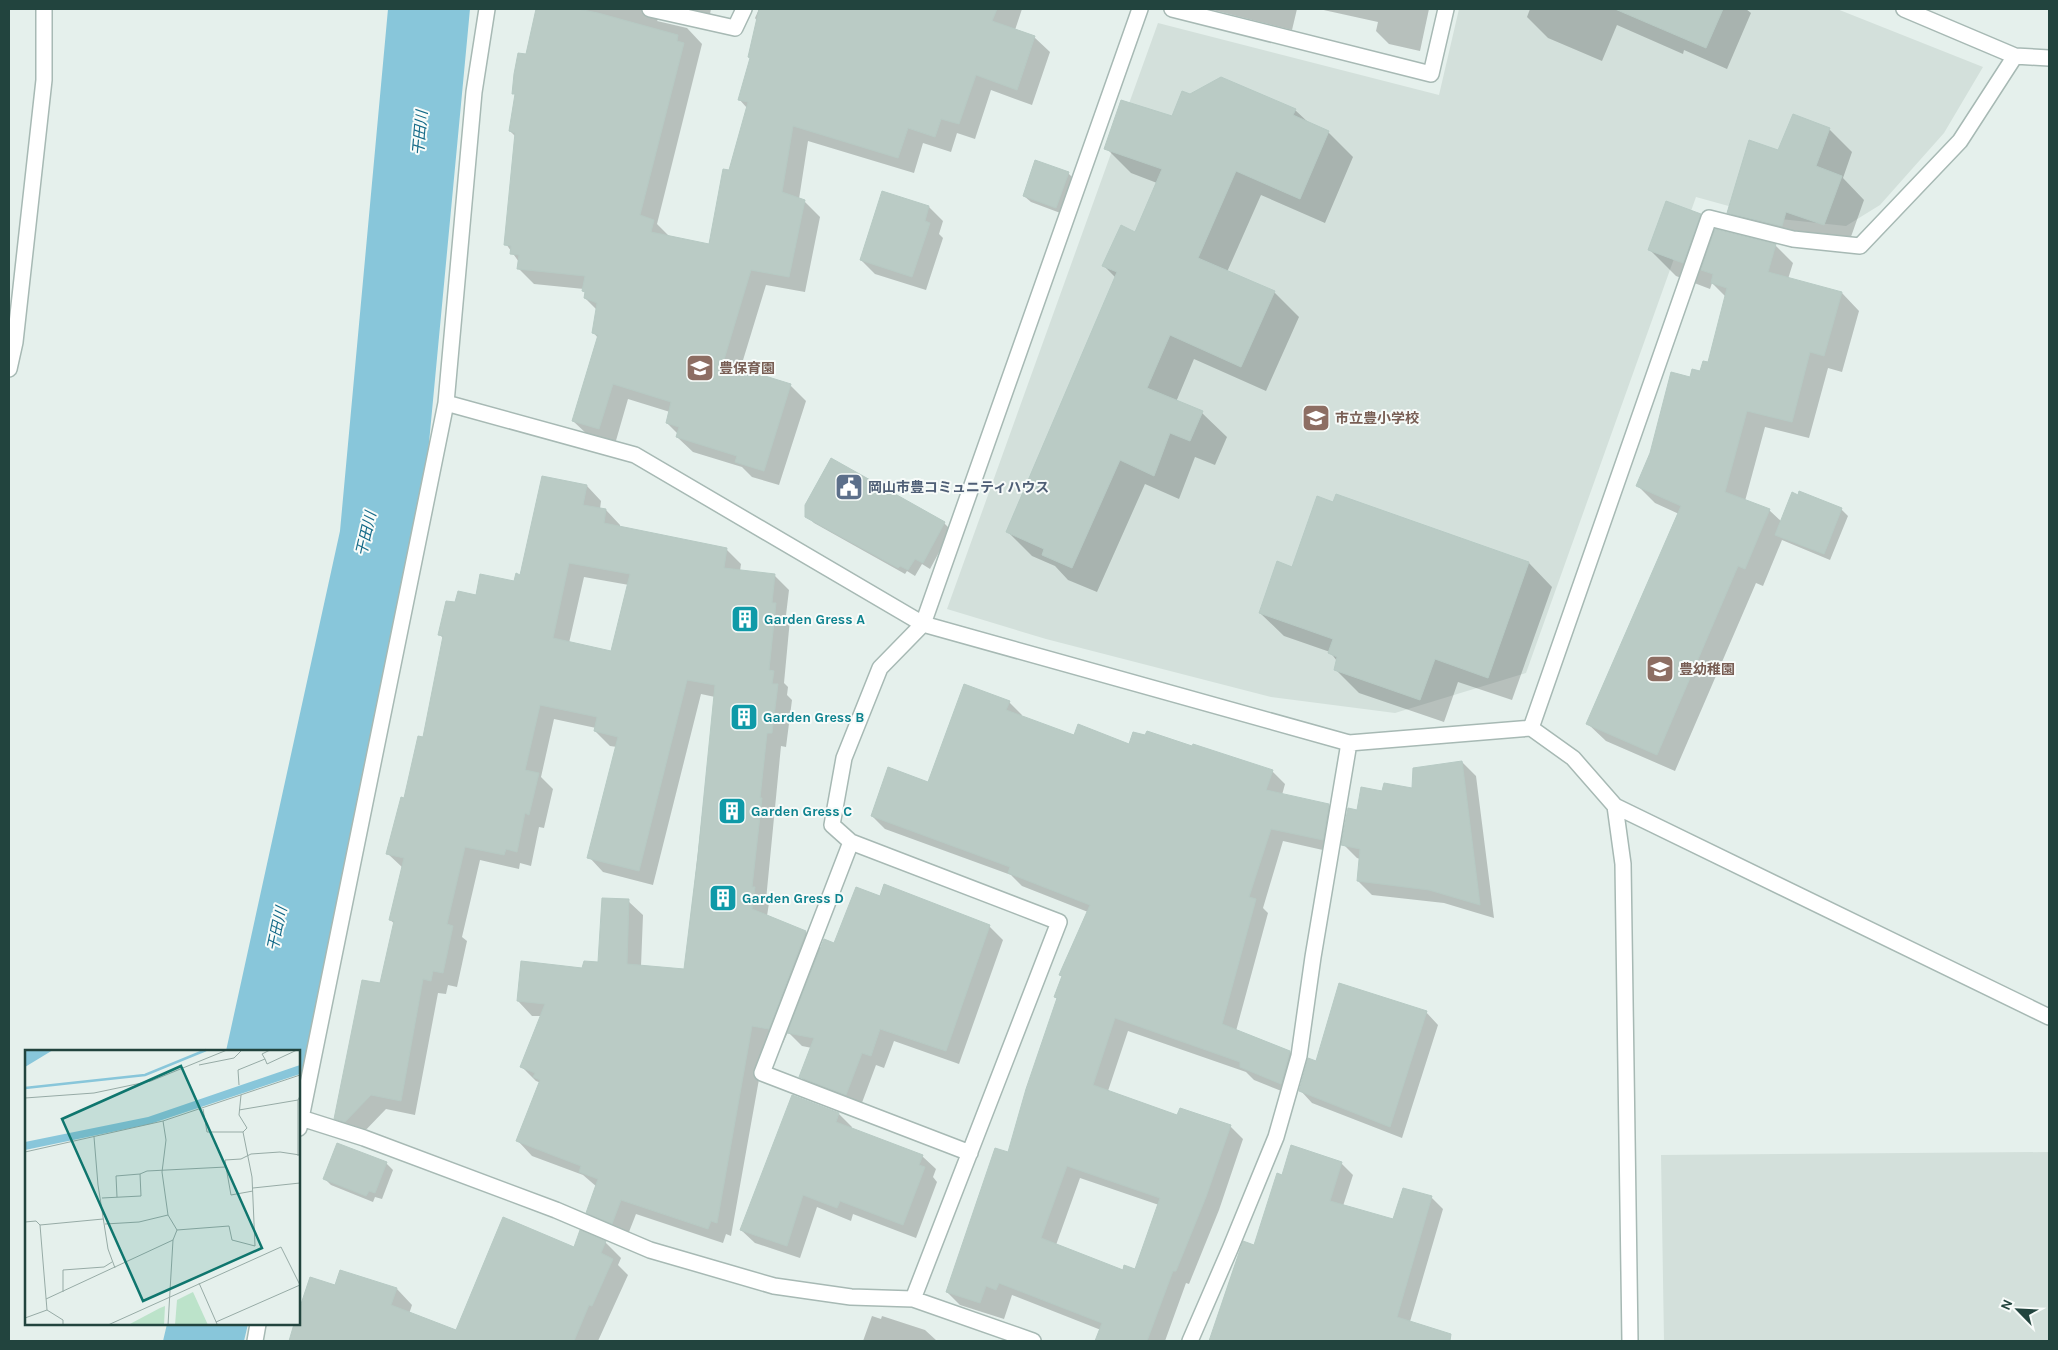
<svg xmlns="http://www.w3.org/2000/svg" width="2058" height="1350" viewBox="0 0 2058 1350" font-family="Karla,'Noto Sans JP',sans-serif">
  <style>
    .built { fill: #d3e0db }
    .water { fill: #88c6da }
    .shadow { fill: #0003; fill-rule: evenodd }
    .building { fill: #bacbc5; stroke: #b7cac4; fill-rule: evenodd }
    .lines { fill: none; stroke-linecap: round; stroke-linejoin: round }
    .street-casing { stroke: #a7b9b4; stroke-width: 18 }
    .street { stroke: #fff; stroke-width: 15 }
    .labels { text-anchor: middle; stroke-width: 4; stroke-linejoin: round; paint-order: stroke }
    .education-label { font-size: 14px; font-weight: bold; fill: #785e54; stroke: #f7fbf9; text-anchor: start }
    .service-label { font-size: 14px; font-weight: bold; fill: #4e5e75; stroke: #f7fbf9; text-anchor: start }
    .culture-label { font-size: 14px; font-weight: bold; fill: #0d838f; stroke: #f7fbf9; text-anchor: start }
    .water-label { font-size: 15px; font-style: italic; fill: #146a88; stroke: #f7fbf9 }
    .inset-river { fill: none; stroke: #88c6da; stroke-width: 2.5 }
    .inset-road { fill: none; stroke: #97aba6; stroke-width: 1 }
    .view { fill: #0f766e; fill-opacity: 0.15; stroke: #0f766e; stroke-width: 2.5 }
    .inset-edge { fill: none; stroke: #22443e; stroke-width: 2.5 }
  </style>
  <rect width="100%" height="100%" fill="#e5f0ec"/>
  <path class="built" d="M1459,9H1837L1983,67L1944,133L1880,205L1846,226L1772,218L1696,197L1526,673L1395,713L1271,697L1046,639L947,609L1158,23L1439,95Z
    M2049,1152V1341H1664L1661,1155Z"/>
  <path class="water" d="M388,9H470L420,538L299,1091V1051H226L340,531Z
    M167,1324H248L244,1341H163Z"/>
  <path class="shadow" d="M537,9H711L708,24L659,18L657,21L687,28L702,44L657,224L669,236L710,246L747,108L739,99L751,59L749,57L757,21L755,18L759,9H866L862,17L941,26L947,9H1022L1015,30L1034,37L1050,52L1032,105L991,90L975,139L957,133L951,152L923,143L914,173L808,141L799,199L804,201L820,217L805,292L766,285L740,370L790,385L806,401L779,485L752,477L742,467L693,452L677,437L678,434L667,423L670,412L628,399L615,444L589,436L573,421L598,338L593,332L597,310L585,298L586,293L584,289L534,284L518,268L519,262L506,244L516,137L510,131L516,96L514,93L527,56Z
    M1209,9H1297L1292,30Z
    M1319,9H1429L1420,51L1389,44L1376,31L1378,22Z
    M1530,9H1746L1751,13L1727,69L1684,50L1683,54L1617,25L1602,61L1548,38L1527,17Z
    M1190,95L1295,110L1309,123L1328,132L1353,157L1325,223L1261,195L1227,272L1274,292L1299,317L1266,391L1194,359L1176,402L1202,413L1227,437L1215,465L1195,457L1179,499L1145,484L1097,592L1068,580L1055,566L1032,556L1007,531L1116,278L1104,266L1136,233L1157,183L1131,173L1106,148L1172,117Z
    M1829,129L1852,152L1843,178L1864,200L1847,248L1809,234L1805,249L1751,235L1729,212L1779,152Z
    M1068,173L1075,180L1063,214L1031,202L1024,196Z
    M883,193L929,207L943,221L939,234L943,238L926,290L875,274L861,260Z
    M1700,215L1716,231L1776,246L1793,263L1788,279L1842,293L1859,311L1842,372L1828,368L1809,438L1765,427L1745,501L1769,510L1782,522L1841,509L1848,516L1830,560L1782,540L1763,586L1756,583L1675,771L1606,741L1588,724L1679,514L1655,503L1638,486L1691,379L1701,373L1709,363L1726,297L1712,283L1710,289L1676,276L1649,249Z
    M543,478L587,486L601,501L600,509L606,510L620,525V527L726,549L741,564L740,571L774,575L789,590L786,615L790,619L784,683L788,687L787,695L792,700L786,747L781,746L766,900L769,903L767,916L806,932L821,948L834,944L880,898L989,926L1003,940L959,1064L894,1041L884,1068L876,1065L860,1108L814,1090L801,1077L812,1048L802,1046L788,1032L783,1043L766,1040L731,1236L726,1234L723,1243L636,1214L627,1237L602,1227L587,1212L597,1187L583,1175L532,1156L518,1141L541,1083L536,1081L522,1067L541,1016H532L518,1001L583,969L600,963L628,901L643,915L641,966L685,970L715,697L701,694L653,885L603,872L589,857L617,747L610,746L595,731L596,728L554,719L541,777L553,789L544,828L539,827L531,866L520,863L519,869L480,860L462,937L467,941L457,987L448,985L446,994L438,993L415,1115L386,1109L360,1136L350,1133L335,1118L381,984L395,924L390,920L403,868L387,853L424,739L444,639L440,635L456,604L515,582L521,576ZM584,577L629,585L612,653L569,643Z
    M807,516L944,523L951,530L930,569L922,564L915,576L907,571L905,574L814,523Z
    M1529,563L1552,587L1512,700L1458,682L1444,722L1359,693L1335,669L1337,661L1330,652L1284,636L1260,613L1293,568Z
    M1009,702L1022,715L1021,717L1075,737L1272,771L1285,784L1282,795L1329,805L1342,818L1336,853L1283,841L1263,908L1268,913L1236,1031L1290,1052L1303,1065L1294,1096L1254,1080L1246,1072L1128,1031L1108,1091L1178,1116L1230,1126L1243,1139L1219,1210L1189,1284L1186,1283L1165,1341H1104L1098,1336L1101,1330L1012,1295L1004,1319L960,1305L947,1292L1008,1154L1058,999L1055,997L1063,977L1060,974L1088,912L1022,886L1011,875L885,829L872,816L929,783ZM1080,1178L1159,1205L1136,1271H1123L1056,1245Z
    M1462,762L1476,776L1494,918L1444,903L1372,895L1358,881L1360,859L1357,858L1343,844L1358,812L1384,792L1414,789Z
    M1426,1012L1438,1025L1402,1138L1312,1103L1300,1090L1316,1063Z
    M839,1114L852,1127L851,1129L922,1156L936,1169L933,1177L937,1182L916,1238L853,1214L851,1221L817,1207L800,1258L755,1243L741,1230Z
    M1292,1147L1342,1164L1353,1175L1343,1206L1394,1221L1431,1197L1443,1209L1409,1325L1415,1336L1444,1341H1210L1237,1259L1255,1247L1283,1176Z
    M386,1163L393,1170L382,1199L375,1197L373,1202L331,1185L324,1178Z
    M605,1242L621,1258L618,1265L628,1275L598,1341H291L296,1324H299V1316L310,1279L336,1287L397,1289L412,1305L409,1314L457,1332L574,1248Z
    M872,1316L881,1319L882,1316L925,1330L937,1341H863Z"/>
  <path class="building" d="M536,9H578L598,13L678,35L677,41L684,43L640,215L654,220L651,232L709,244L723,169L729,170L748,102L738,100L750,58L748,57L759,9H997L992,21L1035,36L1017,90L976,75L959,124L941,119L935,137L908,128L898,158L793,126L782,192L805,200L789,277L751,270L723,363L791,384L764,471L735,462L737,456L676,437L679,427L666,423L671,402L613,384L599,429L572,421L598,335L592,333L597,303L584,298L585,292L582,291L585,276L517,269L519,255L510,254L511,246L504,245L515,133L509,131L515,94H512L514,74L518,53L526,54Z
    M1615,9H1723L1706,48Z
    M1221,77L1296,109L1293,115L1329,131L1300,199L1236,171L1198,258L1275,291L1241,367L1170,335L1147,388L1203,411L1190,441L1170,433L1154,476L1120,460L1072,568L1042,555L1044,549L1006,532L1117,272L1102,266L1121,225L1135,232L1162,169L1104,149L1121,100L1172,116L1182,91L1190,94Z
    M1793,114L1830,128L1816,166L1842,176L1824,225L1786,212L1782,226L1727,213L1749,140L1778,150Z
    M1035,160L1069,172L1056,208L1023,196Z
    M882,191L929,206L925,221L930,223L912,277L860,260Z
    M1666,201L1701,214L1683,263L1648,250Z
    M1715,229L1776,244L1768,272L1842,292L1824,356L1810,352L1792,422L1747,411L1725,492L1770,509L1745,569L1738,566L1657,755L1586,724L1681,506L1636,486L1650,453L1671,372L1690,377L1692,369L1700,371L1703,361L1708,362L1727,288L1711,283L1713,274L1701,270Z
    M831,458L945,522L923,563L915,559L908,570L900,566L898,568L805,517V505Z
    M542,476L587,485L583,505L606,509L604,523L727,548L724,568L775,574L772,603H776L769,670L774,671L772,684H778L772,733H767L760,798H762L752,887H755L752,909L806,931L769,1029L752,1026L717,1223L711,1221L708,1229L621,1200L612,1224L586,1213L598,1179L579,1172L581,1166L516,1141L540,1080L533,1077L535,1073L520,1067L545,1004L517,1001L521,961L582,968L584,961L598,962L602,898L629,899L627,964L684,969L698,855L715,685L687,680L639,871L587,858L618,737L594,731L597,717L540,705L525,770L539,773L529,815L525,813L517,852L506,849L504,855L465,847L447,924L453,926L443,973L433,971L431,981L423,979L401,1101L371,1095L345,1122L334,1119L362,980L380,983L394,921L389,920L404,858L386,854L401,797L404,798L418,736L423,737L443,636L438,635L446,601L455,602L458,591L476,595L480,574L514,581L516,573L520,575ZM569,563L630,574L611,651L553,638Z
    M1799,491L1842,508L1824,554L1775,535L1792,492L1798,495Z
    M1336,494L1529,562L1488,678L1435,659L1420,700L1334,670L1337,657L1328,653L1333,639L1259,613L1277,561L1292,567L1317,496L1333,502Z
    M964,684L1010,701L1006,710L1074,735L1078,724L1129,744L1133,732L1145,735L1147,731L1192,746L1193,744L1273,770L1266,790L1329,804L1323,840L1271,829L1249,897L1256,899L1222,1024L1290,1051L1281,1084L1240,1067V1062L1115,1018L1093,1085L1177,1115L1180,1108L1231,1125L1206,1197L1176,1271H1173L1147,1341H1095L1102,1323L999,1283L996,1290L986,1286L980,1303L946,1292L995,1148L1008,1152L1026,1089L1057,998L1054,997L1062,976L1059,975L1090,905L1008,873L1010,867L871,816L888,767L928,782ZM1067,1166L1160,1198L1135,1269L1124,1265L1123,1270L1041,1238Z
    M1462,761L1480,905L1429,890L1357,881L1360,849L1341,845L1348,808L1357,810L1361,787L1382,791L1384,783L1412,788L1413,768Z
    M884,884L990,925L946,1051L880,1029L871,1056L862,1053L846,1095L799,1077L814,1038L787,1033L824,939L834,943L856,887L880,896Z
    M1339,983L1427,1011L1390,1127L1299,1091L1308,1058L1316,1061Z
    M792,1095L839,1113L836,1122L923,1155L919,1165L925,1167L903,1225L840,1201L837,1208L803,1195L787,1246L740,1230Z
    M337,1143L387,1162L375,1193L369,1191L366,1196L323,1179Z
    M1291,1145L1342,1162L1330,1201L1393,1219L1403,1188L1432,1196L1397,1317L1451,1334L1450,1341H1209L1243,1241L1254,1245L1277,1173L1282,1175Z
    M503,1217L574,1247L580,1230L606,1241L601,1253L613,1259L592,1306L589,1305L574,1341H289L294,1324H299V1310L310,1277L335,1285L340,1270L397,1288L391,1305L456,1330Z"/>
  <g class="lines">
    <defs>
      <path id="street" d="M650,9L735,28L744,9
        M1172,9L1431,74L1446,9
        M2015,56L2049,58
        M9,369L15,342L44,80V9
        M446,403L635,455L923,624L1349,743L1531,728L1573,758L1615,806L2049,1017
        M1531,728L1709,218L1793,239L1860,246L1960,141L2015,56L1904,9
        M1615,806L1623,864L1630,1341
        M851,842L832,825L844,758L880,668L923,624L1140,9
        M301,1118L364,1138L556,1210L650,1250L774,1286L851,1297L913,1299L1033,1341
        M299,1128L446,403L474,92L487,9
        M913,1299L1059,922L851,842L762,1073L970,1153
        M255,1341L258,1324
        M1190,1341L1230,1249L1276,1137L1299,1056L1313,957L1349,743"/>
    </defs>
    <use href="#street" class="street-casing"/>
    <use href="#street" class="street"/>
  </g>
  <defs>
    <symbol id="school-square" viewBox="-11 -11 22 22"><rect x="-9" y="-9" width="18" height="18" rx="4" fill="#8d6e63" stroke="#f7fbf9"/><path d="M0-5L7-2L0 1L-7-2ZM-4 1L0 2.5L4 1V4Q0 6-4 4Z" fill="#fff"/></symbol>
    <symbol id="civic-square" viewBox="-11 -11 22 22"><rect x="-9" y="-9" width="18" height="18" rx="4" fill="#5c6f8a" stroke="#f7fbf9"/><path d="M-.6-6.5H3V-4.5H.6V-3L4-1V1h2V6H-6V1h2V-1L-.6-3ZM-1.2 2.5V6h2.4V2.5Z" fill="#fff"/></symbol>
    <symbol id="building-square" viewBox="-11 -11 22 22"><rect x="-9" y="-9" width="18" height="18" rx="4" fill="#0f9aa8" stroke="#f7fbf9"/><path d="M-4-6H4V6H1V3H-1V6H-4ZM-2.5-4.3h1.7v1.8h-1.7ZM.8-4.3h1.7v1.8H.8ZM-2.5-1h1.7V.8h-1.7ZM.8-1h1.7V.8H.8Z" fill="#fff"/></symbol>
  </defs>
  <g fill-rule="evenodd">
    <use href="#school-square" x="684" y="352" width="32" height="32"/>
    <use href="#school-square" x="1300" y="402" width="32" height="32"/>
    <use href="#civic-square" x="833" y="471" width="32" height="32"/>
    <use href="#building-square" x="729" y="603" width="32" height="32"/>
    <use href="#school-square" x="1644" y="653" width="32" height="32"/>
    <use href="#building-square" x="728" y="701" width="32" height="32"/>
    <use href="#building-square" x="716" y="795" width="32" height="32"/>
    <use href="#building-square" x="707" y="882" width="32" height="32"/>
  </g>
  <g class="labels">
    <g class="education-label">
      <text x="719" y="373">豊保育園</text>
      <text x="1335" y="423">市立豊小学校</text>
      <text x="1679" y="674">豊幼稚園</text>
    </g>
    <g class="service-label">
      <text x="868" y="492">岡山市豊コミュニティハウス</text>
    </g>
    <g class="culture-label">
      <text x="764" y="624">Garden Gress A</text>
      <text x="763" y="722">Garden Gress B</text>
      <text x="751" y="816">Garden Gress C</text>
      <text x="742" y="903">Garden Gress D</text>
    </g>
    <g class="water-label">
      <text transform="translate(420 133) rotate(-85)" y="5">干田川</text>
      <text transform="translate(366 534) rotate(-77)" y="5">干田川</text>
      <text transform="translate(277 929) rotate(-78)" y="5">干田川</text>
    </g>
  </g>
  <g transform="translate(25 1050)">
    <rect width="275" height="275" fill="#e5f0ec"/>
    <path d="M168,242L183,275H150L152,250ZM140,256L139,275H103L135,258Z" fill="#bce3ca"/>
    <path d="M0,0H28L0,17ZM275,15V24L125,74L0,100V92L123,67Z" fill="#88c6da"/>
    <path class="inset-river" d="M0,38L120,25L181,0"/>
    <path class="inset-road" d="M240,9L242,14L272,0M174,15L209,8L217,0M214,35L213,20L240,9L237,4L245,0M0,48L69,43L126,31L202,0M273,50V106M178,59L182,82H218L222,78L214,65L216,45M214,60L273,50L275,46M138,71L141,90L137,122L143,165L152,180L148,190L143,275M69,87L73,135L83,199L90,218M0,102L138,71L275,25M201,117L206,145L228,141M115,124L122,121L201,117L200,110L216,109L226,104L255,102L275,105M228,138L275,133M77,148L116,146L115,124L91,126L92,147M0,172L11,171L15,175L78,169M80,174L114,172L143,165M15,175L22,260L38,270V275M152,180L204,176L207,190L230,196L227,127L218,82M174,233L192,274M38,242V220L79,217L87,212M21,249L148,190M0,268L22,260M191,272L275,235M83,275L256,197L275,235"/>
    <path class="view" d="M156,16L237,198L118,251L37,69Z"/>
    <rect width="275" height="275" class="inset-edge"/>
  </g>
  <rect width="2058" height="1350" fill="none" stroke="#22443e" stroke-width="20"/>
  <g transform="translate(2018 1310) rotate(294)" stroke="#f7fbf9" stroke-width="4" paint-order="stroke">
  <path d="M0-4L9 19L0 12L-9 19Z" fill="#22443e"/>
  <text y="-8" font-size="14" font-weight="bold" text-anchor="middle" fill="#22443e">N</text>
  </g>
</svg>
